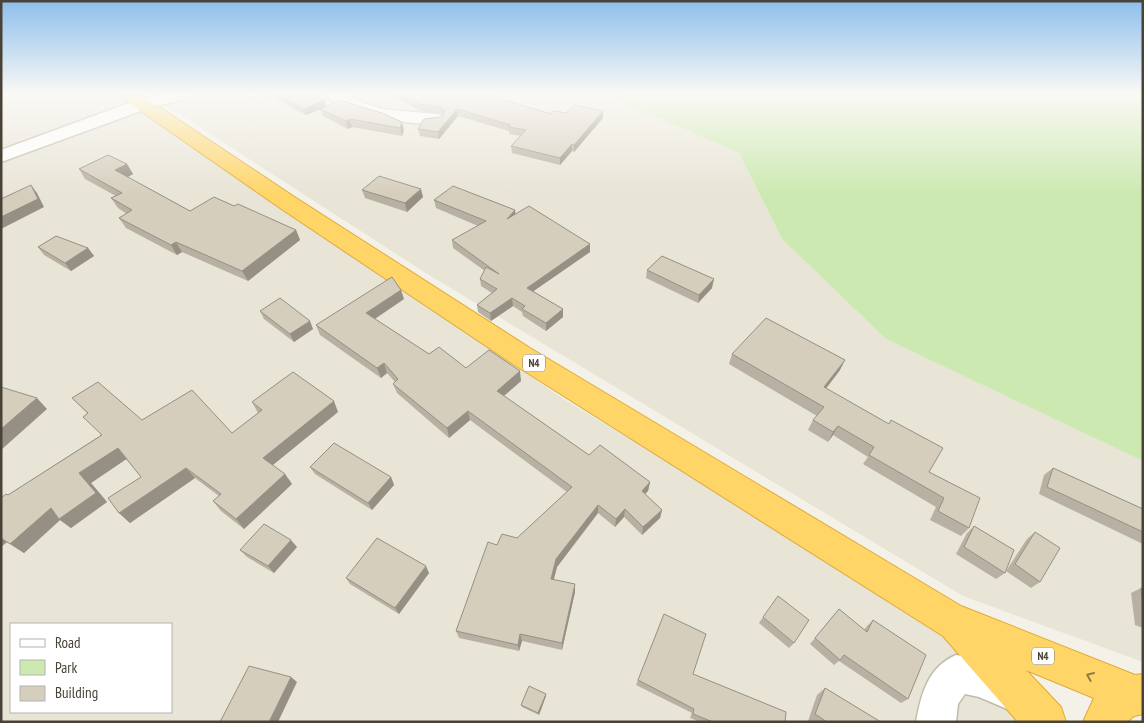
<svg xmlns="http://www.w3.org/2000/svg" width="1144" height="723" viewBox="0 0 1144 723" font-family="'PT Sans Narrow',sans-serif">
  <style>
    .residential { fill: #e8e4d6; fill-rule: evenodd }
    .green { fill: #cce9b1 }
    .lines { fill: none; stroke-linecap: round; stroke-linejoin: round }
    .minor-casing { stroke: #c0baaa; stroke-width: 3 }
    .highway-casing { stroke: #e0aa37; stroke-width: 2 }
    .minor { fill: #fff; fill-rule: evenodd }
    .highway { fill: #ffd568; fill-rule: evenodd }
    .wall { fill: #b8b1a3 }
    .shaded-wall { fill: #969084 }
    .building { fill: #d6cebd; stroke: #969084 }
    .oneway { stroke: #917d4b }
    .labels { text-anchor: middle; stroke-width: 4; stroke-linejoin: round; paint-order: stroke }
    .shield { fill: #fff; stroke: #7f7b73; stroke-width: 1 }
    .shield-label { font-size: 11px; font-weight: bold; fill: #484237 }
  </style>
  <rect width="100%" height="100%" fill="#f4f1e8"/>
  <path class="residential" d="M1,94H114L211,157L565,400L956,635L1038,722H1ZM11,624H171V712H11Z
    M148,94H621L616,100L739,153L782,239L886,339L1143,461V662L963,596L429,275Z"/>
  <path class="green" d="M621,94H1143V461L886,339L782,239L739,153L616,100Z"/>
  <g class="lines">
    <defs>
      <path id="minor" d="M163,94H191L189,98L149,108L1,162V150L137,100Z
        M326,94H346L364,103L382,109L435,114L441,115L444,119L441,123L435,124C397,123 361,118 328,98Z
        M956,655L981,659L1026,678L1031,692L1026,706L1012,711L979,697L965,694L958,704L956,722H916C921,694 928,667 956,655Z"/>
      <path id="highway" d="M119,94H140L296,198L530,348L961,606L1135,675L1143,674V714L1134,716L1127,722H1083L1094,698L1026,670L1061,707L1066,722H1018L943,636L510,362L280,208L122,98Z"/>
    </defs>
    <use href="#minor" class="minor-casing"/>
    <use href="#highway" class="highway-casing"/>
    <use href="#minor" class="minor"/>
    <use href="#highway" class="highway"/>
  </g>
  <path class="wall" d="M266,94H313L324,100L326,106L339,100L404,130L402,136L352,127L348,129L323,116L320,109L306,115Z
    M390,94H488L504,100L551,114L603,111V118L574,152L572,151L560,165L512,153L511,146L521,136L509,134V131L458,116L439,139L420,136L418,129L441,117L443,115L442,114L420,111Z
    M127,164L133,174L128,177L190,211L234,206L296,230L300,240L248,281L182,252L177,255L126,228L119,218L127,214L118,208L111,198L116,196L85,179L79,169Z
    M362,190L423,197L407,212L365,198Z
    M434,200L515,210V214L590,252L533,291L563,309V317L546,331L523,316L522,312L513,306L491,321L478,312L477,305L492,293L481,286L480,279L485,271L453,248L452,240L478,226L436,208Z
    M38,247L88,248L94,256L71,271L44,255Z
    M647,270L712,288L698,303L646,278Z
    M404,299L375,319L429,354L466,368L521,381L504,396L589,455L650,482L648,491L645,494L662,510L660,518L642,535L624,517L615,527L598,513L557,567L553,580L575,592L562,650L522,641L519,651L459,638L456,631L497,545L517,538L567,492L470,420L449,438L397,393L393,384L395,382L387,373L381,378L320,335L316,325Z
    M260,311L313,329L294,342L264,319Z
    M732,354L840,370L826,389L929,472L969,528L961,536L930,520L936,507L863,464L868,457L833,435L828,442L808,430L813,420L817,416L729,364Z
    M72,398L142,420L232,433L258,413L252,402L338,412L273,465L285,474L292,484L244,529L221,511L213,501L219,496L195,478L130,523L119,513L141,477L126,459L91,483L107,502L71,528L60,520L24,553L7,542L1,547V498L8,495L101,435L88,414Z
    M310,467L391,477L394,485L372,510L315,474Z
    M1053,468L1143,509V544L1039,494L1044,475Z
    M974,526L1005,573L996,579L956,554L967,533Z
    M1035,532L1040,582L1031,588L1006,571L1027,539Z
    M297,547L274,573L247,557L240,550Z
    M429,573L399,614L350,584L346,578Z
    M1141,588L1143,589V628L1135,625L1131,593Z
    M839,609L864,630L867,626L873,620L908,699L901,703L839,661L834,665L810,644Z
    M763,617L794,643L789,648L759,623Z
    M638,680L785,722H700L690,718L692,713L636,685Z
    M825,688L881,722H810L808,721L817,695Z
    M546,694V696L539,715L522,707L521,705Z"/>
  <path class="shaded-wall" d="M324,100L326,107L306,115L304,109Z
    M457,109L458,116L439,139L438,132Z
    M603,111V118L574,152V145Z
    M350,119L352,127L348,129L346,121Z
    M402,122L404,130L402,136L400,128Z
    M572,144V151L560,165V158Z
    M127,164L133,174L122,180L115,170Z
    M31,185L37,193L44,207L1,229V217Z
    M421,189L423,197L407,212L405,203Z
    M515,210L516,218L507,219Z
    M296,230L300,240L248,281L242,271Z
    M176,242L182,252L177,255L171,245Z
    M590,244V252L528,295L527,288Z
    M88,248L94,256L71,271L65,263Z
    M714,279L712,288L698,303L699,295Z
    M401,290L404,299L370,322L366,313Z
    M512,298L513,306L491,321L490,313Z
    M563,309V317L546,331V323Z
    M310,321L313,329L294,342L290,334Z
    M845,360L840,370L819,397L824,387Z
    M384,363L387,373L381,378L377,368Z
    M520,371L521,381L498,401L497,391Z
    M37,398L47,409L1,450V429Z
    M334,401L338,412L269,468L263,458Z
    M468,411L470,420L449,438L447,428Z
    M838,426L833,435L828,442L833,432Z
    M118,448L128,458L91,483L107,502L71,528L60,520L24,553L10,544L51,508L79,473Z
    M186,468L195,478L130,523L119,513Z
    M285,474L292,484L244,529L236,519Z
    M391,477L394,485L372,510L368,503Z
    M650,482L648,491L640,499L642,491Z
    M598,505V513L557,567L552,587L551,579L556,559Z
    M625,509L624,517L615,527L616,519Z
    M662,510L660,518L642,535L643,527Z
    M1,538L7,542L1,547Z
    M291,540L297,547L274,573L268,566Z
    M426,566L429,573L399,614L395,608Z
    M575,584V592L562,650V643Z
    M520,634L522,641L519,651L518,645Z
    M291,677L297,682L278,722H269Z
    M546,694V696L539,715L538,713Z"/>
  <path class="building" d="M276,94H313L324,100L304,109Z
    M401,94H488L504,100L551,114L553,111L566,113L574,105L603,111L574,145L572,144L560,158L511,146L526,130L509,127L510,125L457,109L438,132L418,129L424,119L441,117L445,112L441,107L419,104Z
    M339,100L382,113L402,122L400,128L350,119L346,121L320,109Z
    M108,155L127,164L115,170L190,211L214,197L234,206L238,204L296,230L242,271L176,242L171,245L119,218L132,210L111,198L122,193L79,169Z
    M379,176L421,189L405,203L362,190Z
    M31,185L38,199L1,217V199Z
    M453,186L515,210L507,219L529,206L590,244L527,288L563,309L546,323L522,309L525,306L512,298L490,313L477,305L497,289L480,279L486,267L499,274L452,240L486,221L434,200Z
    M56,236L88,248L65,263L38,247Z
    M662,256L714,279L699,295L647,270Z
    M392,277L401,290L366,313L429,354L439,347L466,368L489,350L520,371L497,391L589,455L600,445L650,482L642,491L662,510L643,527L625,509L616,519L598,505L556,559L551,579L575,584L562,643L520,634L518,645L456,631L488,542L497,545L502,534L517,538L572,487L468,411L447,428L393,384L398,379L384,363L377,368L316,325Z
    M280,298L310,321L290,334L260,311Z
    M766,318L845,360L824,387L889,424L891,420L943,448L929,472L980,498L969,528L938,511L944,498L869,455L874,447L838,426L833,432L813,420L824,407L732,354Z
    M293,372L334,401L263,458L285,474L236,519L213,501L221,494L186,468L119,513L108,498L141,477L118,448L79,473L96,493L59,519L51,508L10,544L1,538V498L6,494L8,495L102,435L83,417L88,413L72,398L98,382L142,420L192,390L232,433L262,410L252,402Z
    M1,387L37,398L1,429Z
    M334,443L391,477L368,503L310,467Z
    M1053,468L1143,509V532L1047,487Z
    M264,524L291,540L268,566L240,550Z
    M974,526L1014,550L1005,573L964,547Z
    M1035,532L1060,548L1040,582L1015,564Z
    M377,538L426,566L395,608L346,578Z
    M1141,588L1143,589V606Z
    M778,596L809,620L794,643L763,617Z
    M839,609L867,632L873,620L926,655L908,699L844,655L840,660L815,638Z
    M664,614L706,634L693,674L786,712L785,722H713L693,714L694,709L638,680Z
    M249,666L291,677L269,722H220Z
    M529,686L546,694L538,713L521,705Z
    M825,688L881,722H827L815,714Z"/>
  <defs><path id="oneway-chevron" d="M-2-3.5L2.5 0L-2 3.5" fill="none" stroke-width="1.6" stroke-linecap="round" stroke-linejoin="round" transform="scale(1.25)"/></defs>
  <use class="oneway" href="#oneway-chevron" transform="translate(1090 676) rotate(-157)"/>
  <linearGradient id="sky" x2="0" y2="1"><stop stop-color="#8dbeec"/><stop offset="0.48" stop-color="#faf9f5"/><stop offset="1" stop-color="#faf9f5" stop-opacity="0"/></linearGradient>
  <rect width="1144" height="195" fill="url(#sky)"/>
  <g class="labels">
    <g class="shield">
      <rect x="523" y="354.5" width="22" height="17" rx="4"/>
      <rect x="1032" y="647.5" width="22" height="17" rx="4"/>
    </g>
    <g class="shield-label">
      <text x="534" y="367">N4</text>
      <text x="1043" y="660">N4</text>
    </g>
  </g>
  <rect width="1144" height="723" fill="none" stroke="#484237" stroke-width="5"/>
  <rect x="10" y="623" width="162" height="90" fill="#ffffff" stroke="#b6b3af"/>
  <rect x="20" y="639" width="25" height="8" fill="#ffffff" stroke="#b6b3af"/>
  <text x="55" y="648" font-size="15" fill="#484237">Road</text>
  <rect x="20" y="660" width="25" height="15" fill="#cce9b1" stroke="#b6b3af"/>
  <text x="55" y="673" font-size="15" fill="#484237">Park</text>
  <rect x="20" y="686" width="25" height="15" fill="#d6cebd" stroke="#b6b3af"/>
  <text x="55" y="698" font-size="15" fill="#484237">Building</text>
</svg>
